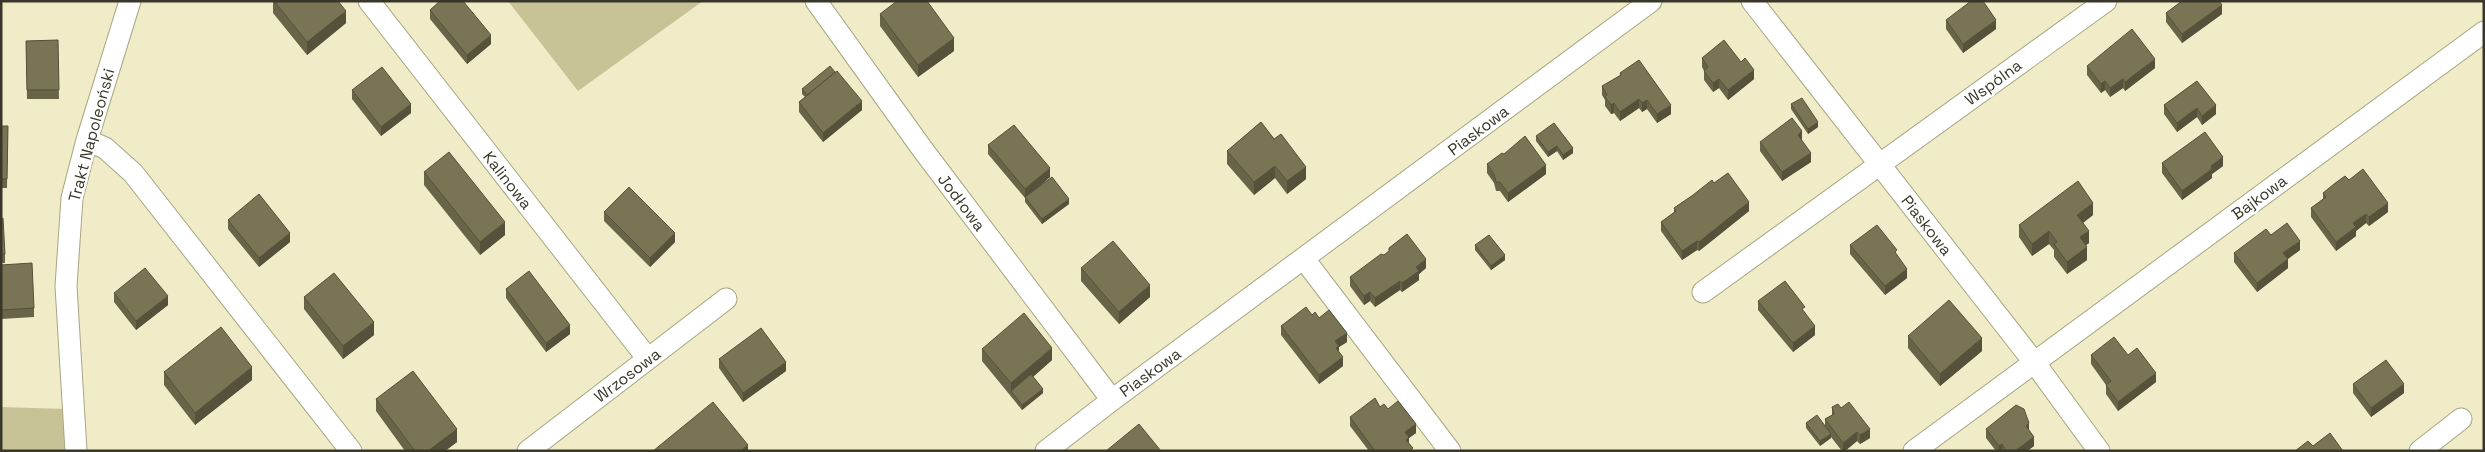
<svg xmlns="http://www.w3.org/2000/svg" width="2485" height="452" viewBox="0 0 2485 452" font-family="'Space Grotesk',sans-serif">
  <style>
    .green { fill: #c8c396 }
    .lines { fill: none; stroke-linecap: round; stroke-linejoin: round }
    .street-casing { stroke: #a9a482; stroke-width: 23 }
    .street { stroke: #fff; stroke-width: 21 }
    .wall { fill: #686448 }
    .shaded-wall { fill: #55513b }
    .building { fill: #797454; stroke: #55513b }
    .labels { text-anchor: middle; stroke-width: 5; stroke-linejoin: round; paint-order: stroke }
    .street-label { font-size: 16px; fill: #383729; stroke: #fff }
  </style>
  <rect width="100%" height="100%" fill="#f1ecc8"/>
  <path class="green" d="M508,1H703L578,91Z
    M1,407L67,409L69,451H1Z"/>
  <g class="lines">
    <defs>
      <path id="street" d="M369,1L648,359
        M816,1L923,150L1112,400
        M1752,1L2034,362L2099,451
        M87,140L105,148L133,173L351,451
        M1304,259L1450,451
        M1703,292L2106,1
        M76,451L66,286L72,198L87,140L130,1
        M528,451L726,299
        M1046,451L1112,400L1651,1
        M1914,451L2484,32
        M2420,451L2461,419"/>
    </defs>
    <use href="#street" class="street-casing"/>
    <use href="#street" class="street"/>
  </g>
  <path class="wall" d="M273,1H338L346,23L307,55L273,13Z
    M2182,1H2219L2222,14L2182,43L2166,22V13Z
    M430,10L491,44L467,64L430,19Z
    M880,14L954,51L918,77L880,26Z
    M1946,20L1996,29L1963,53L1946,29Z
    M58,40L59,99H27L26,41Z
    M1702,58L1754,79L1728,100L1719,88L1713,92L1704,80V71L1702,67Z
    M2087,66L2155,68L2125,91L2123,88L2110,97L2105,90L2101,93L2087,75Z
    M1620,73L1671,114L1657,123L1647,109L1642,112L1639,108L1620,121L1614,113L1611,114L1605,106V100L1602,95V86L1620,76Z
    M2197,81L2216,114L2202,125L2197,117L2177,132L2164,114V105Z
    M802,89L862,110L823,142L799,112V102L805,97L802,94Z
    M352,90L411,113L381,136L352,99Z
    M1791,104L1818,127L1808,134L1791,109Z
    M1261,122L1306,179L1287,194L1275,178L1254,195L1227,164V151Z
    M1,126H8L7,188H1Z
    M1536,136L1573,153L1563,160L1557,151L1548,157L1536,141Z
    M1802,140V141L1811,162L1782,181L1760,151V142Z
    M988,145L1050,177L1041,185L1069,204L1042,224L1025,202V198L988,154Z
    M1504,154L1546,174L1508,202L1500,191H1496L1494,183L1487,173V164Z
    M2162,163L2223,166L2212,174V178L2182,200L2162,173Z
    M424,172L505,235L480,255L424,185Z
    M2349,180L2388,212L2369,226L2366,223L2356,231V236L2336,251L2311,217V208L2323,199V193Z
    M1714,183L1749,211L1699,251L1697,250L1682,260L1661,231V222L1674,213V208Z
    M604,212L675,242L650,267L604,221Z
    M2093,215L2083,223L2089,243L2086,245L2087,260L2067,274L2054,257V250L2049,244L2032,256L2019,237V225Z
    M1,219L5,254V263H1Z
    M228,220L290,242L259,267L228,229Z
    M2271,235L2300,250L2288,259V268L2257,292L2234,262V253Z
    M1475,245L1505,260L1491,270L1475,250Z
    M1850,245L1897,255L1907,278L1885,295L1850,254Z
    M1,265L34,308V317L1,319Z
    M1081,268L1150,297L1119,324L1081,281Z
    M1426,268L1419,274V280L1402,292L1400,290L1375,307L1370,301L1364,305L1350,286V277Z
    M506,289L570,334L546,352L506,298Z
    M114,293L168,305L136,330L114,302Z
    M304,297L374,335L343,359L304,309Z
    M1758,301L1805,312L1815,335L1793,352L1758,310Z
    M1312,315L1319,318L1347,342L1339,347V353L1343,366L1319,384L1281,335V326Z
    M1908,336L1982,351L1940,386L1908,348Z
    M982,349L1052,360L1033,377L1043,393L1022,410L982,361Z
    M2091,355H2128L2156,382L2118,411L2106,394V385L2091,364Z
    M719,359L786,371L743,402L719,368Z
    M164,372L252,380L195,425L164,385Z
    M2353,384L2404,393L2371,417L2353,393Z
    M376,399L457,442L445,451H405L376,411Z
    M1380,407L1388,409L1416,433L1409,438V444L1413,451H1369L1350,426V417Z
    M1832,407L1870,438L1860,444L1857,441L1845,451H1842L1831,437V438L1820,446L1806,428V423L1825,426V419L1832,415Z
    M1986,429L2029,431L2034,446L2027,451H1996L1986,438Z"/>
  <path class="shaded-wall" d="M2222,5V14L2182,43V34Z
    M346,11V23L307,55V42Z
    M1996,20V29L1963,53V44Z
    M491,35V44L467,64V55Z
    M954,38V51L918,77V65Z
    M2155,59V68L2125,91V82Z
    M1754,70V79L1728,100V90Z
    M1719,79V88L1713,92V83Z
    M2123,79V88L2110,97V88Z
    M2105,81V90L2101,93V84Z
    M1639,99V108L1620,121V112Z
    M1647,100V109L1642,112V103Z
    M862,101V110L823,142V133Z
    M1614,103V113L1611,114V105Z
    M411,104V113L381,136V127Z
    M1671,105V114L1657,123V114Z
    M2216,105V114L2202,125V116Z
    M2197,108V117L2177,132V123Z
    M1818,122V127L1808,134V129Z
    M1802,131V140L1798,144V135Z
    M1557,146V151L1548,157V152Z
    M1573,148V153L1563,160V155Z
    M1811,153V162L1782,181V172Z
    M2223,157V166L2212,174V178L2182,200V191L2211,166Z
    M1546,165V174L1508,202V193Z
    M1275,166V178L1254,195V182Z
    M1306,167V179L1287,194V181Z
    M1050,168V177L1025,198V189Z
    M1069,199V204L1042,224V219Z
    M1749,202V211L1699,251V242Z
    M2093,203V215L2077,227V215Z
    M2388,203V212L2369,226V217Z
    M2366,214V223L2356,231V236L2336,251V242L2353,223Z
    M505,222V235L480,255V242Z
    M2049,231V244L2032,256V244Z
    M2089,231V243L2080,249V237Z
    M290,233V242L259,267V258Z
    M675,233V242L650,267V258Z
    M1697,241V250L1682,260V251Z
    M2300,241V250L2283,262V253Z
    M2087,247V260L2067,274V262Z
    M1505,255V260L1491,270V266Z
    M1426,259V268L1419,274V280L1402,292V283L1416,267Z
    M2288,259V268L2257,292V283Z
    M1907,269V278L1885,295V286Z
    M1400,281V290L1375,307V298Z
    M1150,285V297L1119,324V312Z
    M1370,292V301L1364,305V296Z
    M168,296V305L136,330V321Z
    M374,322V335L343,359V346Z
    M570,325V334L546,352V343Z
    M1815,326V335L1793,352V343Z
    M1347,333V342L1339,347V355L1336,357L1335,341Z
    M1982,338V351L1940,386V374Z
    M1052,348V360L1013,394L1011,391V383Z
    M1343,357V366L1319,384V375Z
    M786,362V371L743,402V393Z
    M252,367V380L195,425V413Z
    M2156,373V382L2118,411V402Z
    M2404,384V393L2371,417V408Z
    M1043,389V393L1022,410V405Z
    M2029,423V432L2026,426Z
    M1416,424V433L1409,438V446L1406,449L1405,432Z
    M457,429V442L445,451H428Z
    M1870,429V438L1860,444V435Z
    M1857,432V441L1845,451H1843V443Z
    M1831,434V438L1820,446V441Z
    M2034,437V446L2027,451H2015Z
    M2002,444V451H1999V446Z
    M748,445V451H740Z"/>
  <path class="building" d="M274,1H338L346,11L307,42Z
    M440,1H463L491,35L467,55L430,10Z
    M897,1H927L954,38L918,65L880,14Z
    M1971,1H1983L1996,20L1963,44L1946,20Z
    M2182,1H2219L2222,5L2182,34L2166,13Z
    M2132,29L2155,59L2125,82L2123,79L2110,88L2105,81L2101,84L2087,66Z
    M58,40L59,90H27L26,41Z
    M1724,40L1741,62L1745,58L1754,70L1728,90L1719,79L1713,83L1704,71L1708,67L1702,58Z
    M1639,60L1671,105L1657,114L1647,100L1642,103L1639,99L1620,112L1614,103L1611,105L1605,97L1607,95L1602,86L1621,75L1620,73Z
    M830,66L835,72L807,95L802,89Z
    M382,67L411,104L381,127L352,90Z
    M837,71L862,101L823,133L799,102Z
    M2197,81L2216,105L2202,116L2197,108L2177,123L2164,105Z
    M1802,98L1818,122L1808,129L1791,104Z
    M1792,118L1802,131L1798,135L1811,153L1782,172L1760,142Z
    M1261,122L1274,139L1281,134L1306,167L1287,181L1275,166L1254,182L1227,151Z
    M1554,123L1573,148L1563,155L1557,146L1548,152L1536,136Z
    M1014,125L1050,168L1025,189L988,145Z
    M1,126H8L7,179H1Z
    M2205,132L2223,157L2211,166L2212,169L2182,191L2162,163Z
    M1525,136L1546,165L1508,193L1500,182H1496L1494,174L1487,164L1502,153L1504,154Z
    M449,152L505,222L480,242L424,172Z
    M2363,169L2388,203L2369,217L2366,214L2353,223L2356,227L2336,242L2311,208L2326,197L2323,193L2334,184L2345,176L2349,180Z
    M1728,173L1749,202L1699,242L1697,241L1682,251L1661,222L1676,211L1674,208L1693,195L1712,180L1714,183Z
    M1052,177L1069,199L1042,219L1025,197Z
    M2078,181L2093,203L2077,215L2089,231L2080,237L2087,247L2067,262L2054,244L2057,242L2049,231L2032,244L2019,225Z
    M629,187L675,233L650,258L604,212Z
    M259,194L290,233L259,258L228,220Z
    M3,218L5,254H1V219Z
    M2287,223L2300,241L2283,253L2288,259L2257,283L2234,253L2266,229L2271,235Z
    M1877,225L1897,250L1895,252L1907,269L1885,286L1850,245Z
    M1407,234L1426,259L1416,267L1419,271L1402,283L1400,281L1375,298L1370,292L1364,296L1350,277L1381,254L1384,255L1389,251V248Z
    M1489,235L1505,255L1491,266L1475,245Z
    M1113,241L1150,285L1119,312L1081,268Z
    M32,263L34,308L1,310V265Z
    M145,268L168,296L136,321L114,293Z
    M529,271L570,325L546,343L506,289Z
    M334,273L374,322L343,346L304,297Z
    M1785,281L1805,307L1802,309L1815,326L1793,343L1758,301Z
    M1949,300L1982,338L1940,374L1908,336Z
    M1306,307L1312,315L1315,312L1319,318L1329,310L1347,333L1335,341L1339,346L1336,348L1343,357L1319,375L1281,326Z
    M1024,313L1052,348L1011,383L982,349Z
    M221,327L252,367L195,413L164,372Z
    M761,328L786,362L743,393L719,359Z
    M2114,337L2128,355L2137,348L2156,373L2118,402L2106,385L2111,381L2091,355Z
    M2386,360L2404,384L2371,408L2353,384Z
    M413,371L457,429L428,451H415L376,399Z
    M1031,374L1043,389L1022,405L1011,391Z
    M1375,398L1380,407L1384,404L1388,409L1398,401L1416,424L1405,432L1409,437L1406,440L1413,448L1410,451H1375L1350,417Z
    M713,402L748,445L740,451H653Z
    M1849,402L1870,429L1860,435L1857,432L1843,443L1825,419L1834,414L1832,407L1838,404L1841,408Z
    M2016,405L2024,409L2029,423L2026,426L2034,437L2015,451H2006L2002,444L1999,446L1986,429Z
    M1817,415L1831,434L1820,441L1806,423Z
    M1139,424L1161,451H1106Z
    M2330,433L2343,451H2295L2308,441L2313,446Z"/>
  <g class="labels">
    <g class="street-label">
      <text transform="translate(1993 82) rotate(-36)" y="6">Wspólna</text>
      <text transform="translate(1478 130) rotate(-37)" y="6">Piaskowa</text>
      <text transform="translate(91 135) rotate(-75)" y="6">Trakt Napoleoński</text>
      <text transform="translate(508 180) rotate(52)" y="6">Kalinowa</text>
      <text transform="translate(2259 197) rotate(-36)" y="6">Bajkowa</text>
      <text transform="translate(962 202) rotate(53)" y="6">Jodłowa</text>
      <text transform="translate(1927 225) rotate(52)" y="6">Piaskowa</text>
      <text transform="translate(1150 372) rotate(-36)" y="6">Piaskowa</text>
      <text transform="translate(627 375) rotate(-37)" y="6">Wrzosowa</text>
    </g>
  </g>
  <rect width="2485" height="452" fill="none" stroke="#383729" stroke-width="5"/>
</svg>
